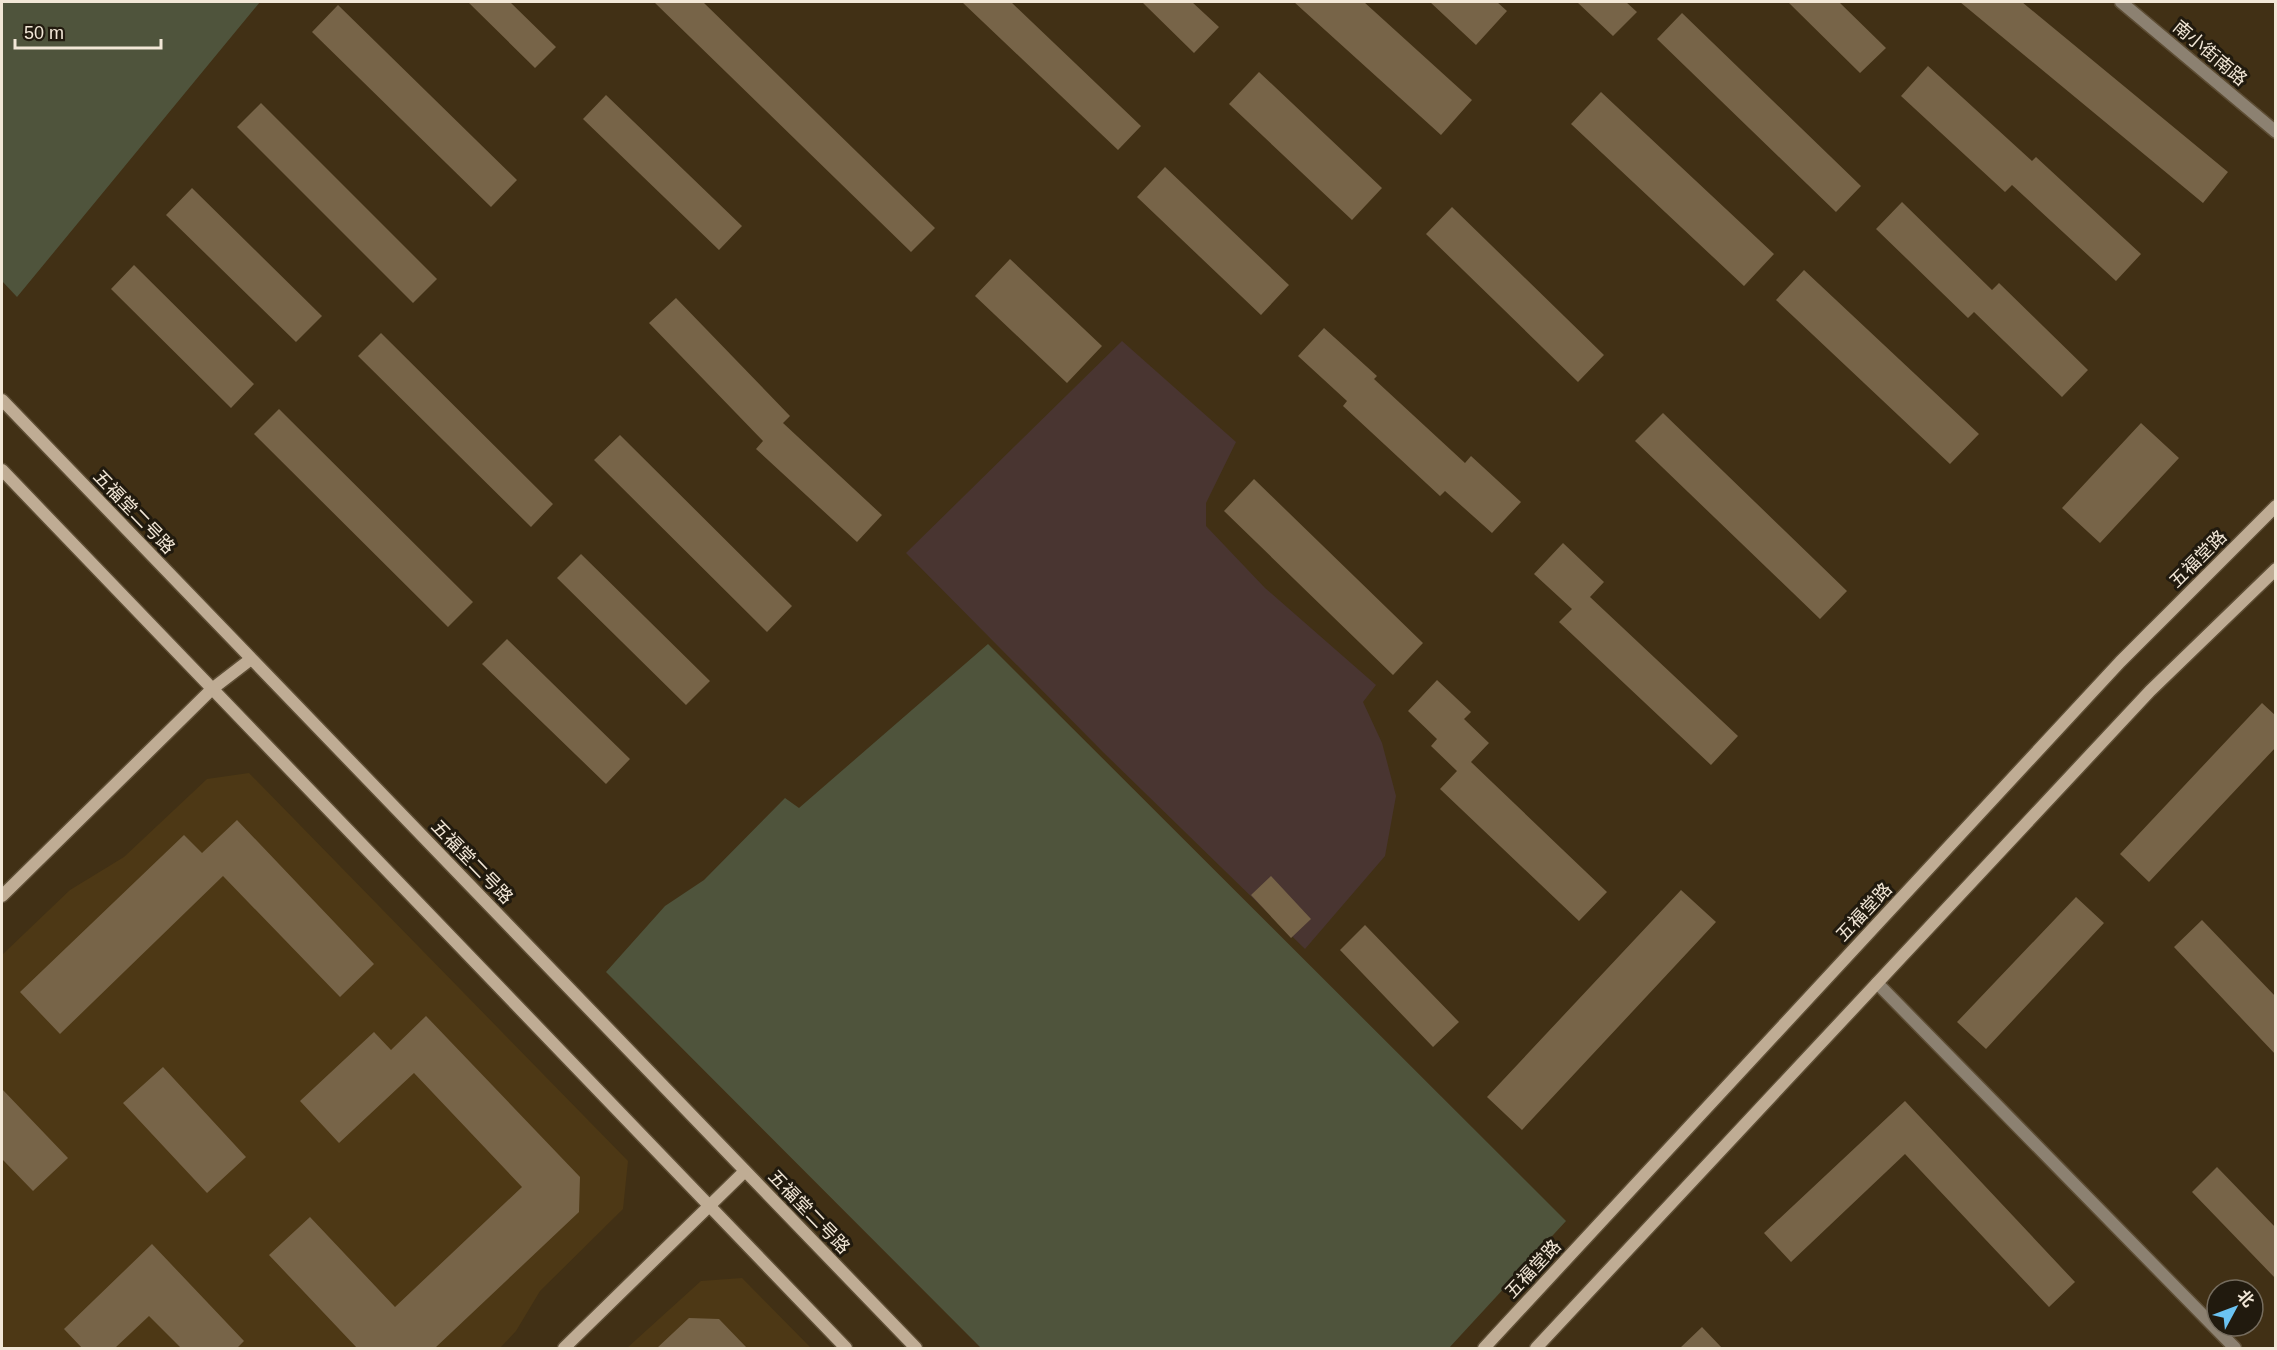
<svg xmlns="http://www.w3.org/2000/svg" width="2277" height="1350" viewBox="0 0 2277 1350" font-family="Helvetica,'Noto Sans SC',sans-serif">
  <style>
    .built { fill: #4d3815 }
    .education { fill: #493531 }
    .green { fill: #4f543c }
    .building { fill: #776448 }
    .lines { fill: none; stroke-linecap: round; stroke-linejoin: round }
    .street-casing { stroke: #5d4d34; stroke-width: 15 }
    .secondary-casing { stroke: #5d4d34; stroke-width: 15 }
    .street { stroke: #8c8171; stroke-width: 12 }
    .secondary { stroke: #bfac94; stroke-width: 12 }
    .labels { text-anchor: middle; stroke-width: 6; stroke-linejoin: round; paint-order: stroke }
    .street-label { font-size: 18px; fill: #f2e7d7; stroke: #211a0e }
  </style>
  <rect width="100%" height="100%" fill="#413015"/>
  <path class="built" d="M249,773L628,1161L623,1209L540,1291L516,1331L500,1348H2V955L70,890L124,857L207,779Z
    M742,1278L811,1348H627L701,1281Z"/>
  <path class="education" d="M1122,341L1236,442L1206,503V526L1265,588L1376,685L1363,702L1382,743L1396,796L1385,856L1305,949L1104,753L906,553Z"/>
  <path class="green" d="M2,2H260L17,297L2,281Z
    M988,644L1566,1221L1449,1348H981L606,972L665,906L704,880L785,798L799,808Z"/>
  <path class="building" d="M468,2H510L556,47L535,68Z
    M654,2H703L935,228L911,252Z
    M962,2H1011L1141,126L1118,150Z
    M1142,2H1192L1219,27L1194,53Z
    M1294,2H1364L1472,100L1441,135Z
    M1430,2H1497L1507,11L1476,45Z
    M1577,2H1626L1637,12L1613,36Z
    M1788,2H1839L1886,48L1860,73Z
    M1960,2H2022L2228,172L2203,203Z
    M338,5L517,180L491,207L312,32Z
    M1682,13L1861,186L1836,212L1657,39Z
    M1928,66L2032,161L2036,157L2141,254L2116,281L2012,185L2005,192L1901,96Z
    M1259,72L1382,188L1352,220L1229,104Z
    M1601,92L1774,254L1744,286L1571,124Z
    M606,95L742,226L719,250L583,119Z
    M261,103L437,279L413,303L237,127Z
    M1165,167L1289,285L1261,315L1137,197Z
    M192,188L322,316L296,342L166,215Z
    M1902,202L1992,290L1999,283L2088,370L2062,397L1974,312L1968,318L1876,229Z
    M1452,207L1604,355L1578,382L1426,234Z
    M1010,259L1102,346L1067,383L975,296Z
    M134,265L254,384L231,408L111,289Z
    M1804,270L1979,434L1950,464L1776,300Z
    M676,298L790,416L783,423L882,515L857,542L756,449L763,441L649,323Z
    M1324,328L1377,376L1374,379L1465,463L1471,456L1521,502L1492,533L1445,491L1440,496L1343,406L1347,401L1298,356Z
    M381,333L553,504L531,527L358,356Z
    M279,409L473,602L448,627L254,434Z
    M1663,413L1847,591L1820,619L1635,441Z
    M2141,423L2179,458L2100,543L2062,508Z
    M620,435L792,606L767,632L594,460Z
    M1254,479L1423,643L1393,675L1224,511Z
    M1563,543L1604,582L1590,597L1738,736L1711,765L1559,622L1572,609L1534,574Z
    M581,554L710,681L686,705L557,578Z
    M507,639L630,759L606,784L482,664Z
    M1437,680L1471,712L1464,719L1489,743L1471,762L1607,892L1579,921L1440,789L1457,771L1431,746L1437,739L1408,711Z
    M2262,703L2276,716V747L2149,882L2120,854Z
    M237,820L374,964L340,997L223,876L60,1034L20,992L184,835L202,853Z
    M1271,876L1311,919L1291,938L1251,895Z
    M1681,890L1716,922L1522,1130L1487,1097Z
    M2076,897L2104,923L1986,1049L1957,1022Z
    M2202,920L2276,997V1055L2174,947Z
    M1365,925L1459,1022L1433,1047L1340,950Z
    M426,1016L580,1177L579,1212L435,1348H357L269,1255L310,1217L395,1307L522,1187L414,1073L339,1143L300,1101L374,1032L391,1050Z
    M163,1067L246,1157L207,1193L123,1103Z
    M2,1089L68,1158L33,1191L2,1159Z
    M1905,1101L2075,1282L2049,1307L1905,1154L1791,1262L1764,1233Z
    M2217,1167L2276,1228V1279L2192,1192Z
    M152,1244L244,1341L237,1348H181L149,1316L115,1348H82L64,1329Z
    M689,1318L719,1319L747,1348H657Z
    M1702,1327L1722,1348H1680Z"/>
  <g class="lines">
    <defs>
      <path id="street" d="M2121,2L2276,132
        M1877,983L2235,1348"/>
      <path id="secondary" d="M2,400L916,1348
        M2,470L846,1348
        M2,896L212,689L251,659
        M564,1348L745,1171
        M1484,1348L2120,662L2276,506
        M1536,1348L2150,691L2276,569"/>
    </defs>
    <use href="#street" class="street-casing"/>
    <use href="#secondary" class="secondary-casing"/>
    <use href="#street" class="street"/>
    <use href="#secondary" class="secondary"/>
  </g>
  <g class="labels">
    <g class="street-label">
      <text transform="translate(2210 53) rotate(40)" y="6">南小街南路</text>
      <text transform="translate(134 512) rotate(46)" y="6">五福堂二号路</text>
      <text transform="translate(2198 559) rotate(-45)" y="6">五福堂路</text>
      <text transform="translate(472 862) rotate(46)" y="6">五福堂二号路</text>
      <text transform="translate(1864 912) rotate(-47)" y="6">五福堂路</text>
      <text transform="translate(809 1212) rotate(46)" y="6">五福堂二号路</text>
      <text transform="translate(1533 1269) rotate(-47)" y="6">五福堂路</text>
    </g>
  </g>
  <rect width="2277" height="1350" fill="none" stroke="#f2e7d7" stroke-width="6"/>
  <g transform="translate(2235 1308) rotate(49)"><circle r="28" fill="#211a0e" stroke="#756c5e" stroke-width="1.5"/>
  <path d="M0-4.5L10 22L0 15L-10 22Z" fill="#6bc3f2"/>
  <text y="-9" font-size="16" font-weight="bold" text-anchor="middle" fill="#f2e7d7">北</text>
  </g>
  <path d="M15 39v9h146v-9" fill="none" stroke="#f2e7d7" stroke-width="3"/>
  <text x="24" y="39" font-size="18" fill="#f2e7d7" stroke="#211a0e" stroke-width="4.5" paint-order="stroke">50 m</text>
</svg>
